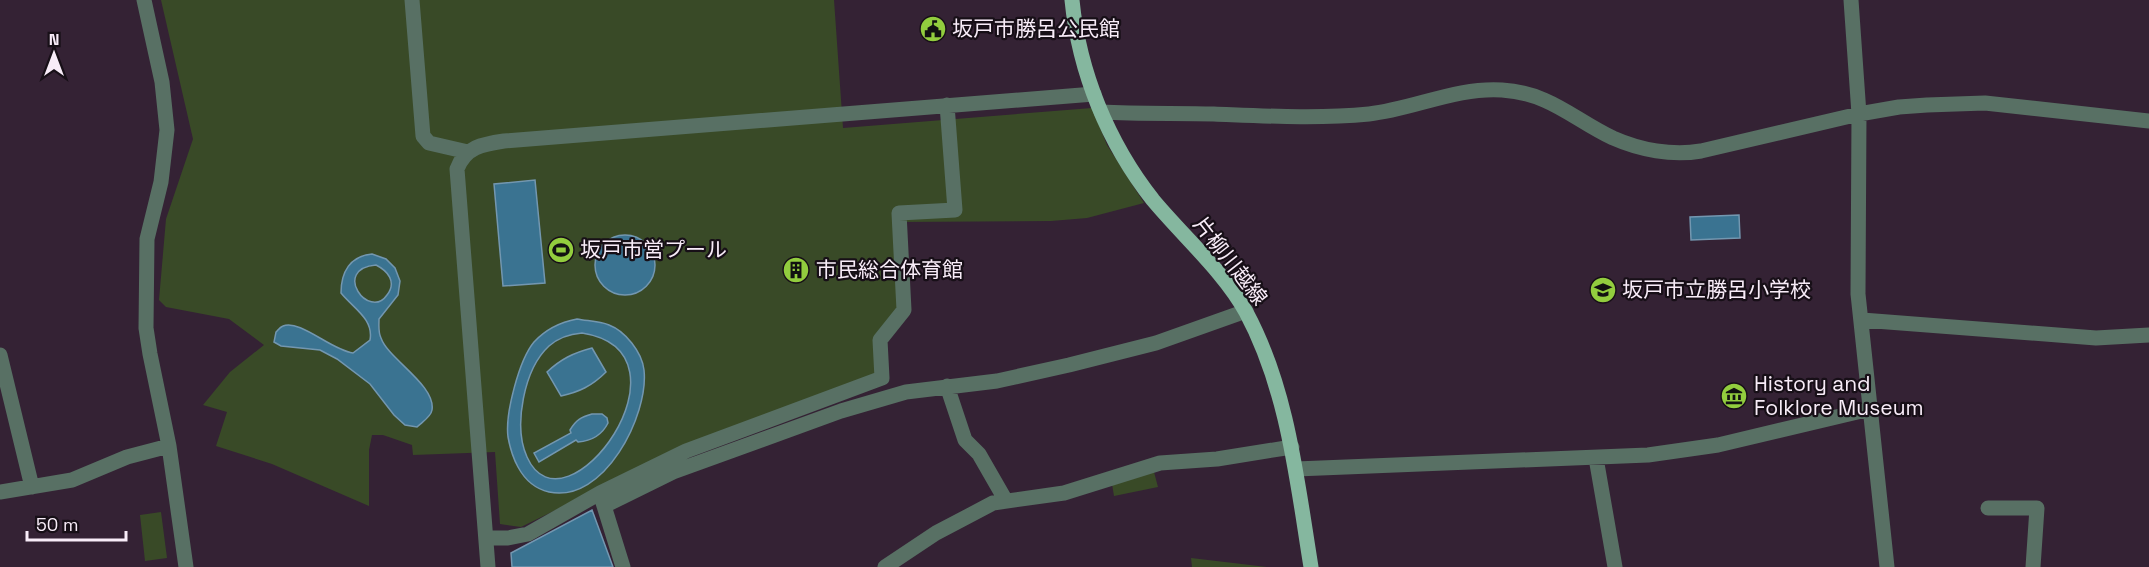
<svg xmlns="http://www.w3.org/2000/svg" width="2149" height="567" viewBox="0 0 2149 567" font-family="'Space Grotesk','Noto Sans JP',sans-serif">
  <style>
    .green { fill: #394a27 }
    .water { fill: #3a7391; stroke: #7397b0; stroke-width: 1.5; fill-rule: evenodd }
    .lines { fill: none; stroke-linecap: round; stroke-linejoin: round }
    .minor { stroke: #587064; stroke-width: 15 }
    .major { stroke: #85b79f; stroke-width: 15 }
    .labels { text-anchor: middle; stroke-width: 4.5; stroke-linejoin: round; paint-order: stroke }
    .poi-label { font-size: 21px; fill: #f8ecf8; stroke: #170f17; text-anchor: start }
    .street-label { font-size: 21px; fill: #f8ecf8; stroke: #170f17 }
  </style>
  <rect width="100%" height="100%" fill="#342234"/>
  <path class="green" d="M161,0H834L843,128L1092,108L1107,145L1144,203L1087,218L1051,221L896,222L901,308L877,338L879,377L678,450L521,527L500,524L495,452L413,455L412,445L383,435H372L369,450V506L272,464L216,446L227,412L203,405L230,372L264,345L229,319L166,307L159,300L166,219L193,139Z
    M1154,472L1158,487L1114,496L1112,484Z
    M161,512L167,558L145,561L140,515Z
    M1191,558L1267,567H1192Z"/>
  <path class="water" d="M535,180L545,283L503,286L494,184Z
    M1739,215L1740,238L1691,240L1690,217Z
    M595 265a30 30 0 1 1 60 0a30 30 0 1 1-60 0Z
    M372,254L386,259L395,268L400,281L398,295L379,319C379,326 378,332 381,338C388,359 436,385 432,410C431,417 422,422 417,427L405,425L394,415L370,384L337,359L320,350L281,346L274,342L276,332C278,330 280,327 283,326C300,319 331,350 353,353L370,340C374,319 353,308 341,293C341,272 350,256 372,254ZM376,265C388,271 397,282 387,295C369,321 331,269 376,265Z
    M577,319C587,321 599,321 609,325C625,331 642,352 644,370C649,415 604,504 549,492C536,489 525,480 518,467C513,458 510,448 508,437C505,414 519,360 534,342C546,329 561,322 577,319ZM582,333C703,352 565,542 527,457C513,426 524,369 549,346C559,337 570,334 582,333Z
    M592,348L606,372C592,386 579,392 561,396L547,372C561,359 573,353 592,348Z
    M592,414H602L607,418L608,423C602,435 591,441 578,442L576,440L539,462L534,453L571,433L570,430C576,420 581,417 592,414Z
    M592,510L613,567H512L511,553Z"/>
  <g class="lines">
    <path class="minor" d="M144,0L162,82L167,130L161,182L147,239L146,328L150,354L169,446L186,567
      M412,0L423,136L429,143L468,152
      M1851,0L1859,114L1858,294L1887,567
      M1101,112C1139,114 1177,113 1214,114C1266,116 1317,119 1369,114C1414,109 1456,87 1502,90C1550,93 1573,119 1613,138C1640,150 1672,156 1701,151L1859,114L1899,107L1927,105L1985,103L2149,121
      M1862,320L2096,338L2149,335
      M0,355L32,487
      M947,386L965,440L979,454L1006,501
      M1596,458L1615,567
      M1296,469L1648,455L1718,445L1870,409
      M0,492L72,480L127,457L169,446
      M600,493L686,451L882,378L880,340L904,310L899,213L955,210L947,105
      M604,506L673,472L841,411L906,392L997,381L1069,365L1156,343L1246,311
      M1988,508H2037L2033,567
      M486,538H508L528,534L600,493L623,567
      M488,567L457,169C465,147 483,144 504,141L1094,94
      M885,567L936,533L993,503L1064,493L1160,463L1217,459L1292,447"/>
    <path class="major" d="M1072,0C1079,72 1108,143 1153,200C1182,235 1225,273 1246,312C1288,390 1297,481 1311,567"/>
  </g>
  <defs>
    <symbol id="civic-disc" viewBox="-11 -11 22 22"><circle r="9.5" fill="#92cd3e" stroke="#170f17"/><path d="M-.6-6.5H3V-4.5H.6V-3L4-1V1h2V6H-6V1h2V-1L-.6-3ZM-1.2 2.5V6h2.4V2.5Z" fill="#111"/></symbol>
    <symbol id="stadium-disc" viewBox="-11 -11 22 22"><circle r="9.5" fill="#92cd3e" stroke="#170f17"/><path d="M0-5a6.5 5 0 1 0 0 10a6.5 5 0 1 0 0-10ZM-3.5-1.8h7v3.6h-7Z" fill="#111"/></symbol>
    <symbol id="building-disc" viewBox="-11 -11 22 22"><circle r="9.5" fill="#92cd3e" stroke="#170f17"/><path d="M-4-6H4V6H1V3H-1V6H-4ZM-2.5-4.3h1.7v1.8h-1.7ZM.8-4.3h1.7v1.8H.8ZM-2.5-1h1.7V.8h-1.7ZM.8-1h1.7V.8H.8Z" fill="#111"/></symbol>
    <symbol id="school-disc" viewBox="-11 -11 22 22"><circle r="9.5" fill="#92cd3e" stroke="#170f17"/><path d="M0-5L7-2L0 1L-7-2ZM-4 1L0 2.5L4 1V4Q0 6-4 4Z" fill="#111"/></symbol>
    <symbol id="museum-disc" viewBox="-11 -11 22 22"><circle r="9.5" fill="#92cd3e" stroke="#170f17"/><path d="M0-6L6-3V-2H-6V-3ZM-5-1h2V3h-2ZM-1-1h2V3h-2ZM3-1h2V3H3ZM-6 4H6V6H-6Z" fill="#111"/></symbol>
  </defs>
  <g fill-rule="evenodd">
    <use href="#civic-disc" x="918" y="14" width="30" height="30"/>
    <use href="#stadium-disc" x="546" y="235" width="30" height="30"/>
    <use href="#building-disc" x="781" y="255" width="30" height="30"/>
    <use href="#school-disc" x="1588" y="275" width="30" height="30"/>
    <use href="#museum-disc" x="1719" y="381" width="30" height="30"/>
  </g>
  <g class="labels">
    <g class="poi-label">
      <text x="952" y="36">坂戸市勝呂公民館</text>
      <text x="580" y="257">坂戸市営プール</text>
      <text x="816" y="277">市民総合体育館</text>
      <text x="1622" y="297">坂戸市立勝呂小学校</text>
      <text x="1754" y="391">History and<tspan x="1754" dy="24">Folklore Museum</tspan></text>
    </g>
    <g class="street-label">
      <text transform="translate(1230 261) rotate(52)" y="7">片柳川越線</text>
    </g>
  </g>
  <g transform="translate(54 54)" stroke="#170f17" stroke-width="4.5" paint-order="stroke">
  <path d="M0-4.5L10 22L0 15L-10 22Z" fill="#f8ecf8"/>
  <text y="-9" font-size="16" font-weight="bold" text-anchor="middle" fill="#f8ecf8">N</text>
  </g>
  <path d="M27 531v9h99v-9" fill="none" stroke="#f8ecf8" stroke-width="3"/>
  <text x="36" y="531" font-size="18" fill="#f8ecf8" stroke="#170f17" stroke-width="4.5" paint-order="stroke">50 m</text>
</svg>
